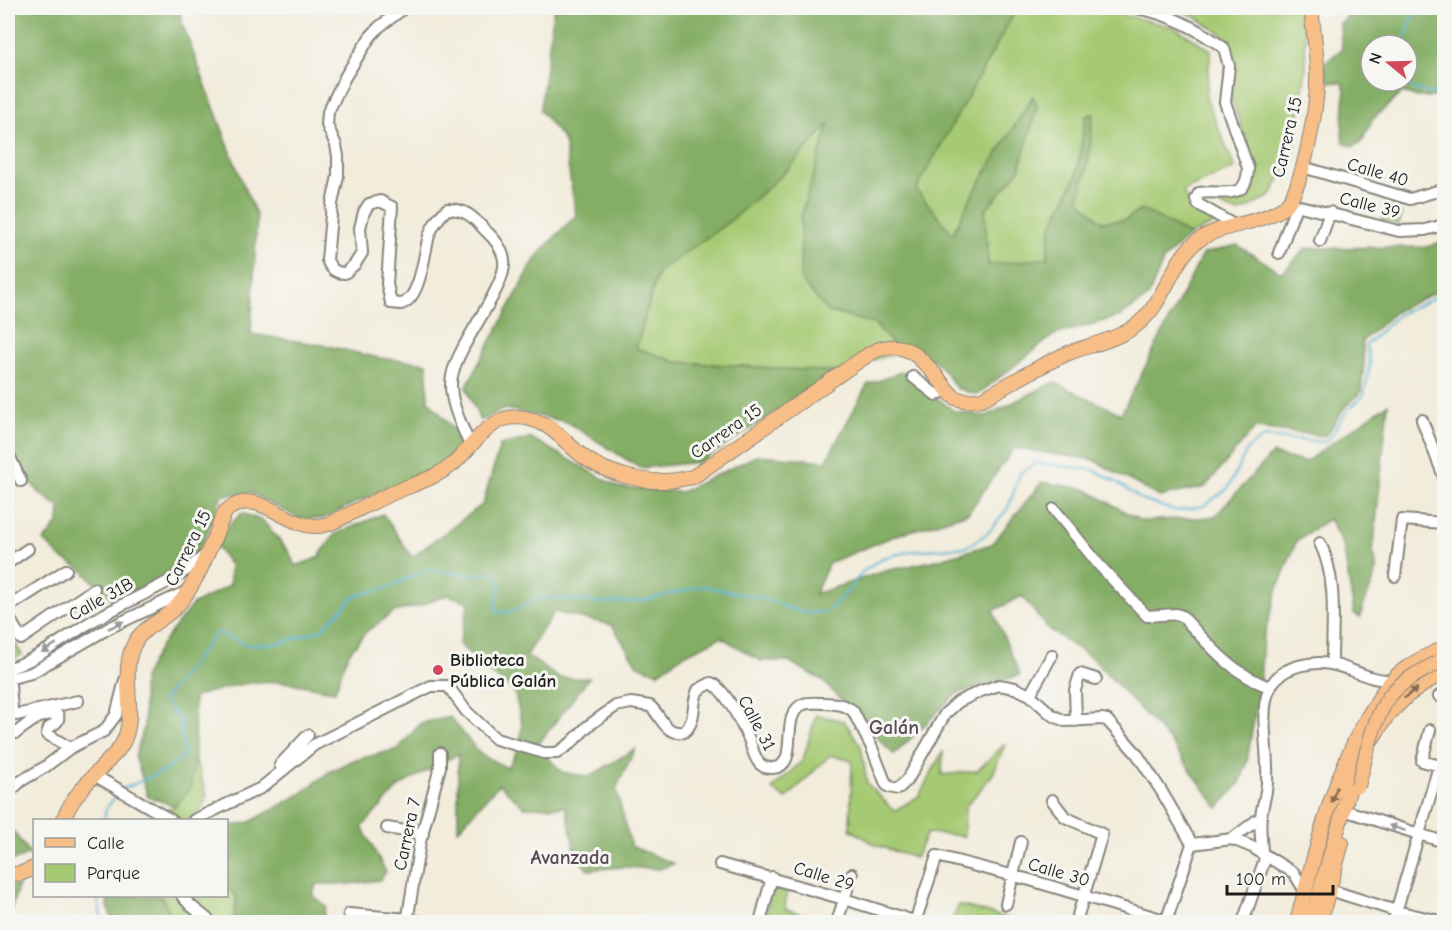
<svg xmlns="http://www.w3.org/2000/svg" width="1452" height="930" viewBox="0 0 1452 930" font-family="'Comic Neue',sans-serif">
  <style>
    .green { fill: #a6ca73; stroke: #617348; stroke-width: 1.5 }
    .forest { fill: #84ae65; stroke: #506540; stroke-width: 1.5; fill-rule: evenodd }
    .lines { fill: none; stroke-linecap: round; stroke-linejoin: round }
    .stream { stroke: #57b4d5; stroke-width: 2 }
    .minor-casing { stroke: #87847c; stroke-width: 14 }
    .major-casing { stroke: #87847c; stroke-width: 16 }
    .minor { stroke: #fff; stroke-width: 10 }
    .major { stroke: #f7be88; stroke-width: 14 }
    .major-bridge-casing { stroke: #87847c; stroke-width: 16; stroke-linecap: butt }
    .major-bridge { stroke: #f7be88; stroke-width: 14 }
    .oneway { fill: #999 }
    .oneway2 { fill: #8a6d52 }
    .poi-dot { fill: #d1495b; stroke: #f6f6f2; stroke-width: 2 }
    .labels { text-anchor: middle; stroke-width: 6; stroke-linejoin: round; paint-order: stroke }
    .street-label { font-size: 18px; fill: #1c1c1c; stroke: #f6f6f2 }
    .poi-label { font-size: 18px; font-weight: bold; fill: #1c1c1c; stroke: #f6f6f2; text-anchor: start }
    .neighbourhood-label { font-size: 20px; font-weight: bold; fill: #5a4b59; stroke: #f6f6f2 }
  </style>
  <rect width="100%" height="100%" fill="#f6f6f2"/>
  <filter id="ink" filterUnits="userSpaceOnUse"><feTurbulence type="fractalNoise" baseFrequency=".0167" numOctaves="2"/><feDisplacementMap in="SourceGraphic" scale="12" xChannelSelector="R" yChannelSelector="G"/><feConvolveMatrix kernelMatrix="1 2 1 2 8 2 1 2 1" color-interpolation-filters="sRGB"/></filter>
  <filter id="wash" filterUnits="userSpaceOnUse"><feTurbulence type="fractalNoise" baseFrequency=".008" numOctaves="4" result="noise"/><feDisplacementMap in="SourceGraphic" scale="24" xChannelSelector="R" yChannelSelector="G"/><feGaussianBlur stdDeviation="1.35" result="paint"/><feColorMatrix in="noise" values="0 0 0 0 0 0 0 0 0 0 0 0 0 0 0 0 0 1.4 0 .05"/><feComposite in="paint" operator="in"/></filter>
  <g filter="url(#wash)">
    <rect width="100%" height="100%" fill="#f2ecdb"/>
    <path class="green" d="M1017,8H1094L1174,27L1211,50L1206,98L1235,168L1183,191L1192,209L1222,220L1190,235L1142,209L1125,220L1102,222L1079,200L1089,158L1093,114L1086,116L1076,177L1051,227L1047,259L988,266L985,210L1019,171L972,195L952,235L915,189Z
      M1175,8H1304L1306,68L1293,155L1270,197L1238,213L1206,200L1241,198L1258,171L1226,85V37L1194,16Z
      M830,123L801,216L827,311L875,324L900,352L836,372L676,362L636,349L658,272L730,221L784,173Z
      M1385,210L1402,214L1399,225L1382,221Z
      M8,633L22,655L8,661Z
      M816,715L844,721L861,746L867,783L894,811L919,796L943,751L942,775L977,771L1005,744L993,774L965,807L964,836L927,833L915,858L876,845L850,829L852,761L830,755L786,799L772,789L803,760Z
      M195,758L207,796L196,820H147L175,806L190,789Z
      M773,882L787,887L785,909L807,916L806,922H764Z
      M227,887L237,897L233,922H174L170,912L161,896H226Z
      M959,905L1022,922H951Z"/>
    <path class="forest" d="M8,8H179L182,23L241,179L257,217L251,334L323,345L379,358L427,363L428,400L463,440L462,451L418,482L387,488L322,519L298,518L251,493L222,495C213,517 205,546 188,562C168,581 137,590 111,599L80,568L61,558L44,541L59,522L60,508L41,494L25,477L8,442Z
      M554,8H1017L916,190L953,234L972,195L1033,96L1037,106L1019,171L985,210L988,265L1047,258L1051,227L1076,177L1086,116L1093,114L1089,158L1079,200L1102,222L1125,220L1142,209L1190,235L1164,259L1148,297L1121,316L1054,335L977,395L956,388C938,360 933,355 900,352L875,324L827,311L800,279L801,216L829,124L784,173L730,221L658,272L636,348L676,362L836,372L700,462L640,468L567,422L505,409L480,421L466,387L537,256L576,215L564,141L540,110Z
      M1338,8H1444V97H1414L1403,92L1372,120L1362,141L1353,147L1344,143L1342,137L1345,91L1343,83L1330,82L1329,78H1325L1324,63L1342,49L1340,23L1344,21L1347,15L1346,11ZM1371,45H1407V81H1371Z
      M1444,242V295L1436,292L1396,311L1362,341L1364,363L1361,392L1344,408L1326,436L1255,428L1205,487L1159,497L1094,460L1014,448L968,513L894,536L829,563L815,594L885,571L937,560L992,544L1042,482L1085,489L1141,521L1214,517L1272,454L1305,462L1388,404L1373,552C1381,574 1373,579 1366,599C1363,605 1362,611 1360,618L1354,613L1343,545L1329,519L1297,540L1279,585L1263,639L1260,682L1247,762L1240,783L1218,808L1169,740L1093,659L1048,629L1022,596L993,611L1020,675L956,694L894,755L822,680L788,661H761L721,637L682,656L658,673L637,665L612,625L554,612L526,655L559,678H589L537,746L562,772L589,777L635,749L616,789L631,846L674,864L659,869L624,867L588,870L576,857L566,807H524L499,784L458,830V754L401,785L362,827L386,872L380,880L349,884H316L313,896L326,906L323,922H233L237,897L227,887V827L250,822L299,795L329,772L351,761L398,749L421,723L450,717L480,754L507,768L520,746L522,724L514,691L488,671L459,644L469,602L447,595L419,606L394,612L366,632L347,656L335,691C317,689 300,684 283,682C252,679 223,688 194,697L195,758L190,789L175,806L148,797L135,756L144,727L143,678L161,645L192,605L230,585V565L217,548L226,528L242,513L263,521L289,552L295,566L318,558L335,534L383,514L412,557L483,504L500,445L531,438L618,487L681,492L758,455L826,461L867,385L903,371L954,411L986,416L1054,382L1121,414L1203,254L1237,245L1282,273L1306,248L1426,247Z
      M13,831L30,854L8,863V832Z
      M19,884L8,920V887Z
      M109,896H161L170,912L174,922H112L107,901Z"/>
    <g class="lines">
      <path class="stream" d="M1402,45L1417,8
        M1407,79L1413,89L1444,97
        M123,789L166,770L184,755L181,722L163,700L217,632L247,645L277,644L321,630L355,596L387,588L428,569L474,576L492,572L501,584L496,600L497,613L515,611L540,597L605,603L641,601L703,586L757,597L805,613L827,612L848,591L862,572L882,558L912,551L966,547L988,533L1008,508L1021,472L1037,463L1093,470L1115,481L1144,501L1177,511L1204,506L1228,488L1248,448L1265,437L1327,442L1347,411L1364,395L1370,363L1366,345L1399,314L1437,297L1444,299
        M104,820L106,809L117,794
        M97,896L102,922"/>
    </g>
  </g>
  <g filter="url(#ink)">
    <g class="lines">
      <defs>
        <path id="minor" d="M404,8L379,27L370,37L345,77L328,112L327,125L336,145L338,156V176L332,204L327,260C331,269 335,273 345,273L355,264L362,253L360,228L364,212L369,204L380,201L392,207L387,284L391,303C392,303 400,304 401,304C421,299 424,252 429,236C433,224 439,217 447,209C466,209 473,217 485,230C494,238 502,247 504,260C508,286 458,343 452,376C447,398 462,425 470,446
          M1137,8C1170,14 1197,28 1224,48L1229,66L1225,102L1248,168C1247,203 1223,189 1199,193L1196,199L1198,204L1234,225
          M1303,167L1410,199L1444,189
          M1288,203L1399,231L1425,230L1444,225
          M1320,241L1330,212
          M1279,253L1296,206
          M913,377L936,395L947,389
          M1422,420L1444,477
          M8,453L21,481
          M1054,509L1099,565L1147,616L1176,614L1182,616C1209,645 1231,673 1269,687
          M1320,543C1338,580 1332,623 1332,663
          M8,563L28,549
          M1395,576L1402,520L1444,523
          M8,607L66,570
          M8,616L21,639L94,589
          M8,668C30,665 74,631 96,619C133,597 172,585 204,556
          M9,672L12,710L16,715L78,701
          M8,679L31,673L109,628L187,591
          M1030,695L1052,655
          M1439,696L1444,699
          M1076,721L1075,690L1080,674L1096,679
          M8,730L16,733C28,724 41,711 58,715C60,722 54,724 49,728L47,734L70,748
          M1430,730L1422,761L1444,767
          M280,765L308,735
          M94,775L171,820
          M8,793L21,781L45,767L70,748L104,731L116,715L125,680
          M1052,800L1065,817L1102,834L1076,922
          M1350,812L1444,842
          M194,820L261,788L314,745L431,686H448L466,711L496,739L544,753H557L571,743L588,726L616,706L631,703L650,706C662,716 664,735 684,732C697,721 691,705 698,690L711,683C726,689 742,725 749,739C752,747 754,758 760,764C764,768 768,768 773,768C802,766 777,714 804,704C810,702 817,703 823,703C833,703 845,704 853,711L872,748L886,784L889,787L898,789L908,779L945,714L958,702L981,691L999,685L1015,688L1030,695L1052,715L1065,721L1102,719L1107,720L1137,754L1162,792L1192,844L1232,839L1252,847L1294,873L1305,891
          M387,828L423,834
          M1232,839L1261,817
          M1262,854C1262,842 1259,828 1261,817C1262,805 1267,794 1267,781C1270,732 1242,667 1318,663C1345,662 1366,682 1393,680
          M720,864L844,899L917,922
          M1330,890L1396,911L1444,922
          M182,896L190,905L211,922
          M1006,904L1021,842
          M349,914L408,919L423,922
          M407,922L420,842L440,767V753
          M760,922L772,877
          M837,922L852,874
          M915,922L937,856L1030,880L1171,922
          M1166,922L1192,844
          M1243,922L1266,856
          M1393,922L1439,766"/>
        <path id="major" d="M63,820C72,798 86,783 103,766C109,759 117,753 121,746C140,715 118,676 134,644C142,627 166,619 178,605C200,578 211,544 225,512C261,479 292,542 333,522C354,512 374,501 395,492C414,484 435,478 452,465C471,449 488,417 516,417C552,418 562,443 588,460C610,474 640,482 666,481C675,481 685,478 693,477L853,365C861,360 869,353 877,350C908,338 924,362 942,383C947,389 951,397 959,399C966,402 974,400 982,399C1011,384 1041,364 1071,352C1094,344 1119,339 1138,324C1164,304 1171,262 1196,242C1219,224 1251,226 1276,212C1280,210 1285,207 1287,204C1304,184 1317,107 1317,80C1318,56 1313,31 1311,8
          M8,875L22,873L34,868
          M1322,914L1342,843
          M1297,922C1316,850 1333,772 1373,708C1378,701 1382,692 1388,685C1402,667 1424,657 1444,648
          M1311,922L1357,763L1387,716L1408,695L1444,671"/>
      </defs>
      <use href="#minor" class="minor-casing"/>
      <use href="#major" class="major-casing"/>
      <use href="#minor" class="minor"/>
      <use href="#major" class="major"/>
      <defs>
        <path id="major-bridge" d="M1358,786C1366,758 1374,710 1395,690C1407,678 1424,670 1439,662"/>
      </defs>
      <use href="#major-bridge" class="major-bridge-casing"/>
      <use href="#major-bridge" class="major-bridge"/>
    </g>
    <defs><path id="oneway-solid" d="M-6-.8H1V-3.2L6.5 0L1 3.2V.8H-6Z" transform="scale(1.5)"/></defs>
    <g class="oneway">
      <use href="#oneway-solid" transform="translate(116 625) rotate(-26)"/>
      <use href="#oneway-solid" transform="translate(49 648) rotate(149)"/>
      <use href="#oneway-solid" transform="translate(1397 828) rotate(-162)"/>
    </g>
    <g class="oneway2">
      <use href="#oneway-solid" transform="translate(1411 693) rotate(-38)"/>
      <use href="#oneway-solid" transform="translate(1334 795) rotate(109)"/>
    </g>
  </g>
  <circle class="poi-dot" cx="438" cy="670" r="6"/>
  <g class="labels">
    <g class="street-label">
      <text transform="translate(1287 137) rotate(-77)" y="6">Carrera 15</text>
      <text transform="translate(1378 172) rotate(16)" y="6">Calle 40</text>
      <text transform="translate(1370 205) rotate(14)" y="6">Calle 39</text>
      <text transform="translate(726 431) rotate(-35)" y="6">Carrera 15</text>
      <text transform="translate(188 548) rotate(-64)" y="6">Carrera 15</text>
      <text transform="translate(101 599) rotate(-29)" y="6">Calle 31B</text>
      <text transform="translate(757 723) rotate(62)" y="6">Calle 31</text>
      <text transform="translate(407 834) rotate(-78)" y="6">Carrera 7</text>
      <text transform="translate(1059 872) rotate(16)" y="6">Calle 30</text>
      <text transform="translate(824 876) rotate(17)" y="6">Calle 29</text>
    </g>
    <g class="poi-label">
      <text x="450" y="666">Biblioteca<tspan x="450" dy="21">Pública Galán</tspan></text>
    </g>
    <g class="neighbourhood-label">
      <text x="894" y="734">Galán</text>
      <text x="570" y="864">Avanzada</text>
    </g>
  </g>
  <rect width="1452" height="930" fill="none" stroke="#f6f6f2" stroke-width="30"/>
  <rect x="33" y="819" width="195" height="78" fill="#f6f6f2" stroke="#9f9f9c" stroke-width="1.5"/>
  <rect x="45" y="838" width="30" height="9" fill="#f7be88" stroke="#9f9f9c" stroke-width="1.5"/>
  <text x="87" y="849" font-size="18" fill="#1c1c1c">Calle</text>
  <rect x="45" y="864" width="30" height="18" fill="#a6ca73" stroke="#9f9f9c" stroke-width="1.5"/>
  <text x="87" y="879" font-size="18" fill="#1c1c1c">Parque</text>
  <g transform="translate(1389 63) rotate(289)"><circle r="28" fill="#f6f6f2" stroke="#9f9f9c" stroke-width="1.5"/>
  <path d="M0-4.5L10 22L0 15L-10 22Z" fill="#d1495b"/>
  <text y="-9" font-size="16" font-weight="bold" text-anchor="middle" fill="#1c1c1c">N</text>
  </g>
  <path d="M1227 885v9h106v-9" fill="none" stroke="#1c1c1c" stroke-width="3"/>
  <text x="1236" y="885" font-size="18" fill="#1c1c1c" stroke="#f6f6f2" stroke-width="4.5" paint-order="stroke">100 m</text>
</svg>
